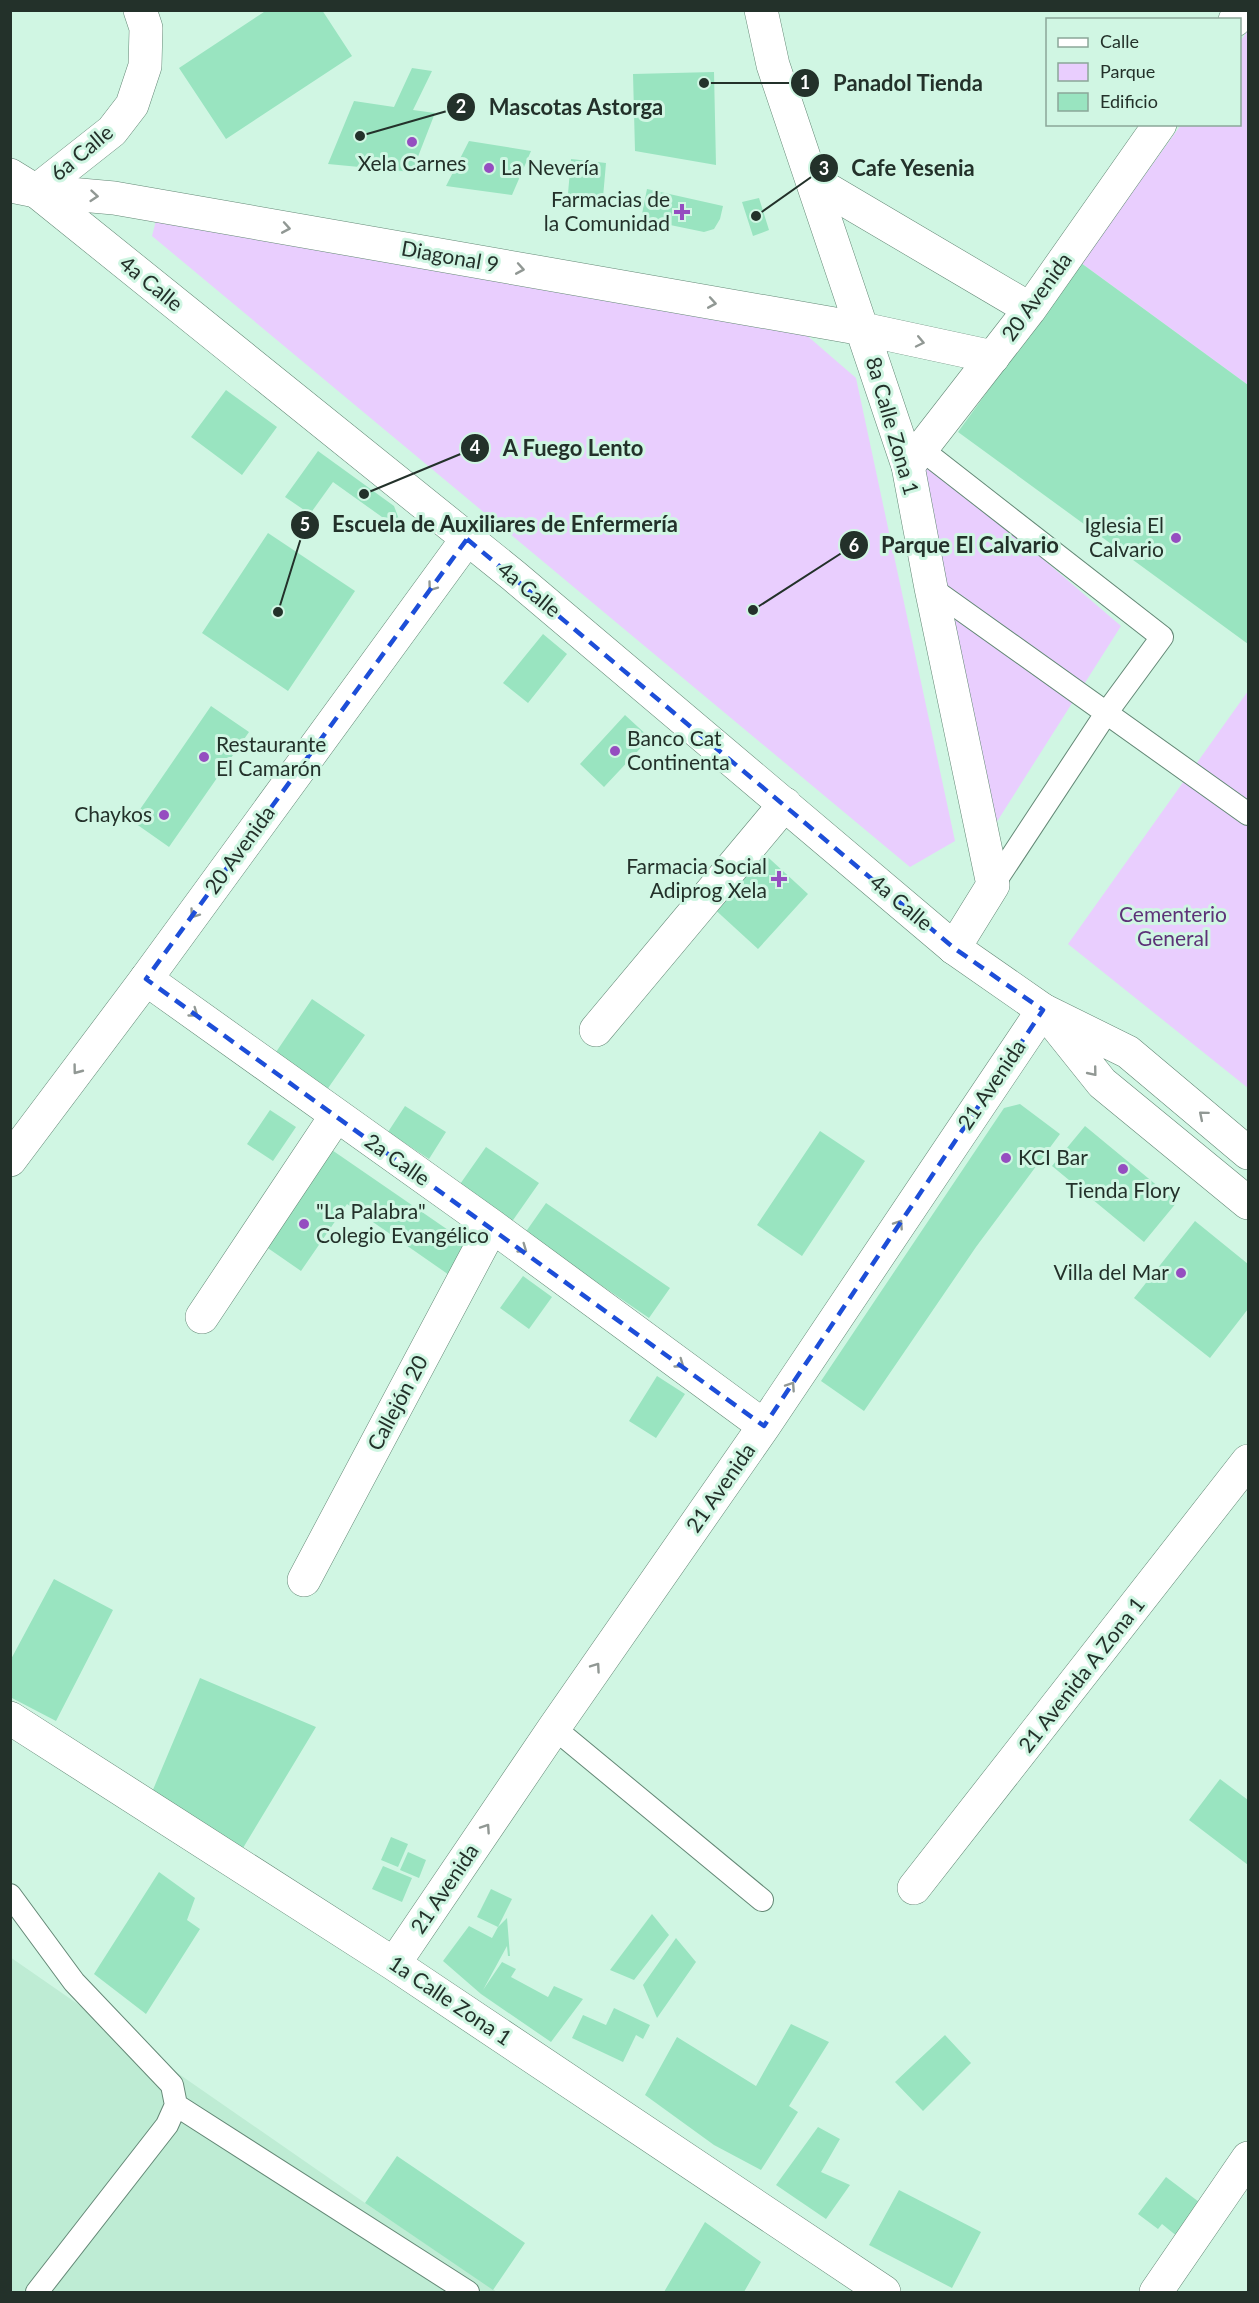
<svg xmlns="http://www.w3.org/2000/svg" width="1259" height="2303" viewBox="0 0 1259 2303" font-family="Lato,sans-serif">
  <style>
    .built { fill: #beecd4 }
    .green { fill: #e9cefe }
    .building { fill: #99e4c0 }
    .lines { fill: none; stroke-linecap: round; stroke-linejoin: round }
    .service-casing { stroke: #648876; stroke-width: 24 }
    .minor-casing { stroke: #648876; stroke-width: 34 }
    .tertiary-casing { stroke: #648876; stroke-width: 34 }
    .secondary-casing { stroke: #648876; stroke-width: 34 }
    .service { stroke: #fff; stroke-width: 22 }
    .minor { stroke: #fff; stroke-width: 33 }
    .tertiary { stroke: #fff; stroke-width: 33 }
    .secondary { stroke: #fff; stroke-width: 33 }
    .oneway { stroke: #919894 }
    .marked { fill: none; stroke: #1d4ed8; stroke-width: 4.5; stroke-dasharray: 12 8; stroke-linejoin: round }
    .poi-dot { fill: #954dc0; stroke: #d0f6e3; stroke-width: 2 }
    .labels { text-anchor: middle; stroke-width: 6; stroke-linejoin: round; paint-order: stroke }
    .street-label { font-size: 21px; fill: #23312a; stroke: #d0f6e3 }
    .poi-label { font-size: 21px; fill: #23312a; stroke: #d0f6e3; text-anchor: start }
    .park-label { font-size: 21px; fill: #5d3278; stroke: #d0f6e3 }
    .leader { fill: none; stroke: #23312a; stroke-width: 2 }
    .callout-dot { fill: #23312a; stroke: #d0f6e3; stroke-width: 2 }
    .mark-label { font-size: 18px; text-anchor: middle; font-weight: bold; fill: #fff }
    .callout-label { font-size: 22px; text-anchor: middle; font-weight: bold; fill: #23312a; stroke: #d0f6e3; stroke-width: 6; stroke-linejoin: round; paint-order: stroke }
  </style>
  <rect width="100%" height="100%" fill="#d0f6e3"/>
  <path class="built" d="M10,1957L365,2203L497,2292H11Z"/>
  <path class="green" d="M1248,30V385L1081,263L1181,125L1240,124V42Z
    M159,209L804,333L856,378L955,841L910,867L152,236Z
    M926,459L1121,626L984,842L919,528Z
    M1248,691V1088L1068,944Z"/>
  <path class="building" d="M267,10H322L352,56L226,139L179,68Z
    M412,68L432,71L413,110L435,113L412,172L328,164L354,101L394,107Z
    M714,72L716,165L635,151L633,74Z
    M469,141L531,151L512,195L446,186Z
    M571,159L606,163L602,209L567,205Z
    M647,189L723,206L720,219L714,229L704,232L641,219Z
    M759,198L769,230L753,236L742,202Z
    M1081,263L1248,385V644L958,432Z
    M226,390L277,427L242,475L191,437Z
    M318,451L394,506L400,522L396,527L333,482L310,514L285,497Z
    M268,533L355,591L288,691L202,633Z
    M543,634L567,654L528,703L503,683Z
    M211,706L249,732L169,847L132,821Z
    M625,715L650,738L604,787L580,764Z
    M760,850L808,894L758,949L710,905Z
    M312,999L365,1035L324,1094L272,1058Z
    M1020,1104L1060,1134L976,1247L864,1411L821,1381L1004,1108Z
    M405,1106L446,1132L429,1159L388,1132Z
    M270,1110L296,1127L273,1161L247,1144Z
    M1085,1126L1177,1202L1144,1242L1052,1166Z
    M820,1131L865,1161L802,1256L757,1225Z
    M486,1147L539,1183L511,1223L458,1187Z
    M329,1148L467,1243L452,1277L347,1204L301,1271L262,1244Z
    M546,1203L670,1288L649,1318L525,1233Z
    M1195,1221L1248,1264V1309L1210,1358L1134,1298Z
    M523,1276L552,1297L529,1329L500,1308Z
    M657,1376L685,1394L656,1438L629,1421Z
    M54,1579L113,1610L56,1721L10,1697V1661Z
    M200,1678L316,1727L243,1848L147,1804Z
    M1220,1779L1248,1800V1865L1189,1820Z
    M391,1837L408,1844L398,1867L381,1860Z
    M408,1852L426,1860L419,1878L400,1870Z
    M383,1866L412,1878L402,1902L372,1889Z
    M159,1872L195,1898L187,1920L200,1929L146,2014L94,1974Z
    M491,1889L512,1899L498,1927L477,1917Z
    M652,1914L669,1935L634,1980L610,1970Z
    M507,1918L510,1956H508L507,1946L483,1990L502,1962L516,1969L511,1977L548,1997L554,1986L583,1999L551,2042L481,1994L443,1961L469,1926L492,1938L498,1927Z
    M676,1938L696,1962L657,2018L643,1985Z
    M614,2008L650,2025L643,2039L636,2035L623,2062L572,2038L583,2015L606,2025Z
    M791,2024L829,2042L789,2106L798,2112L761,2170L714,2145L645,2095L677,2037L756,2086Z
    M945,2035L971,2063L923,2111L895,2082Z
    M818,2127L840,2139L821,2172L850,2185L826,2219L776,2185Z
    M397,2156L525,2243L493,2290L365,2203Z
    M1166,2177L1203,2205L1178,2237L1162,2224L1158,2229L1138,2214Z
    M899,2190L981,2232L952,2288L869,2245Z
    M705,2222L761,2262L744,2292H664Z"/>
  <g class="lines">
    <defs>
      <path id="service" d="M921,449L1162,637L1107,712L993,885
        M931,588L1248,814
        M554,1728L762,1900
        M10,1895L74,1982L172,2085L176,2105L167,2125L37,2292
        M176,2105L468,2292"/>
      <path id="minor" d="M1235,20L1241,10
        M813,181L1030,309
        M16,187L36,191L112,131L132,105L145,66L146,28L140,10
        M908,466L1030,309L1160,124
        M146,979L492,1226L764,1426
        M596,1030L785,804
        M202,1317L336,1116
        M304,1580L492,1226
        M10,1718L394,1964L884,2292
        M914,1888L1248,1461
        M394,1964L554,1728L764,1426L1043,1010
        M1156,2292L1248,2158"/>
      <path id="tertiary" d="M761,10L773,65L908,466L931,588L993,885L954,948
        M36,191L114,198L863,329L993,357"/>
      <path id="secondary" d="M10,175L36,191L514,576L954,948L1043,1010L1128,1052L1248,1153
        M1050,1018L1102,1083L1248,1203
        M10,1160L146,979L467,539"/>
    </defs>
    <use href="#service" class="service-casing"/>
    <use href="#minor" class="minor-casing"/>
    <use href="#tertiary" class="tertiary-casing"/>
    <use href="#secondary" class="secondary-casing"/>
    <use href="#service" class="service"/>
    <use href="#minor" class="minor"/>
    <use href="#tertiary" class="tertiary"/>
    <use href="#secondary" class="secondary"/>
  </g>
  <defs><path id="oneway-chevron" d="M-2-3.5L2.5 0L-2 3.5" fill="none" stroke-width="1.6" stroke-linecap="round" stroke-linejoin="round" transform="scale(1.5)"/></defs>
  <g class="oneway">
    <use href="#oneway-chevron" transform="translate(94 196) rotate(5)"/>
    <use href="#oneway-chevron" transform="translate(286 228) rotate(10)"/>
    <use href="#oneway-chevron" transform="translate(520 269) rotate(10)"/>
    <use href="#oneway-chevron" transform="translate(712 303) rotate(10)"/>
    <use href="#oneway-chevron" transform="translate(920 342) rotate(12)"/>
    <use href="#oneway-chevron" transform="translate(432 587) rotate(126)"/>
    <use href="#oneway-chevron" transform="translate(194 914) rotate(126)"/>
    <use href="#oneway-chevron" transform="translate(194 1013) rotate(36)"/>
    <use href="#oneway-chevron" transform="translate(77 1070) rotate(127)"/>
    <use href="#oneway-chevron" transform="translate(1093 1072) rotate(51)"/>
    <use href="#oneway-chevron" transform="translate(1203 1115) rotate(-140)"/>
    <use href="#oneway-chevron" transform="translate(899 1224) rotate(-56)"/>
    <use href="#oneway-chevron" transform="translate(523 1249) rotate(36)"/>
    <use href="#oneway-chevron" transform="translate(680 1364) rotate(36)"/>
    <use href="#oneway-chevron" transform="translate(791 1386) rotate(-56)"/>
    <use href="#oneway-chevron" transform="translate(596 1667) rotate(-55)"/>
    <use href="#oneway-chevron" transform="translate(486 1828) rotate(-56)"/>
  </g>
  <path class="marked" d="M467,539L954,948L1043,1010L764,1426L146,979Z"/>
  <g class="poi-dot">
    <circle cx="412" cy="142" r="6"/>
    <circle cx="489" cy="168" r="6"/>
    <path d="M679 203h6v6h6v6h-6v6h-6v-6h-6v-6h6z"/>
    <circle cx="1176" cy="538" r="6"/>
    <circle cx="615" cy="751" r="6"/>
    <circle cx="204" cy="757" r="6"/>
    <circle cx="164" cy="815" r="6"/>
    <path d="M776 870h6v6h6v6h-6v6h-6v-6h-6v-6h6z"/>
    <circle cx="1006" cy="1158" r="6"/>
    <circle cx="1123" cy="1169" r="6"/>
    <circle cx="304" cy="1224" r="6"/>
    <circle cx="1181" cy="1273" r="6"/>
  </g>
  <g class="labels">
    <g class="street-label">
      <text transform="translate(82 153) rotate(-40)" y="7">6a Calle</text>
      <text transform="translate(450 257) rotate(10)" y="7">Diagonal 9</text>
      <text transform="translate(151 284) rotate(39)" y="7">4a Calle</text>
      <text transform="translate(1037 297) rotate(-54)" y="7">20 Avenida</text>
      <text transform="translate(892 426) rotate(74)" y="7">8a Calle Zona 1</text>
      <text transform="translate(529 590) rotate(39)" y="7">4a Calle</text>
      <text transform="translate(240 850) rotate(-54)" y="7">20 Avenida</text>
      <text transform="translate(901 903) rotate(40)" y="7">4a Calle</text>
      <text transform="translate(992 1085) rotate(-56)" y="7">21 Avenida</text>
      <text transform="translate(397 1160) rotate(35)" y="7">2a Calle</text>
      <text transform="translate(398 1403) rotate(-62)" y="7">Callejón 20</text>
      <text transform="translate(721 1488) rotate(-55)" y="7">21 Avenida</text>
      <text transform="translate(1082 1675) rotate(-52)" y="7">21 Avenida A Zona 1</text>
      <text transform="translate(445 1889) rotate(-56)" y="7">21 Avenida</text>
      <text transform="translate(450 2001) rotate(34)" y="7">1a Calle Zona 1</text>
    </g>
    <g class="poi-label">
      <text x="412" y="171" text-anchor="middle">Xela Carnes</text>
      <text x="501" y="175">La Nevería</text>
      <text x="670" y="207" text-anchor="end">Farmacias de<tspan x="670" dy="24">la Comunidad</tspan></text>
      <text x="1164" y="533" text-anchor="end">Iglesia El<tspan x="1164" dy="24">Calvario</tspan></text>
      <text x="627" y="746">Banco Cat<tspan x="627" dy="24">Continenta</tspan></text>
      <text x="216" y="752">Restaurante<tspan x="216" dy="24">El Camarón</tspan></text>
      <text x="152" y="822" text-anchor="end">Chaykos</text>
      <text x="767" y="874" text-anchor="end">Farmacia Social<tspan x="767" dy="24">Adiprog Xela</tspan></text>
      <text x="1018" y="1165">KCI Bar</text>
      <text x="1123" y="1198" text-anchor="middle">Tienda Flory</text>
      <text x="316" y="1219">"La Palabra"<tspan x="316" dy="24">Colegio Evangélico</tspan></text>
      <text x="1169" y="1280" text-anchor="end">Villa del Mar</text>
    </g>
    <g class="park-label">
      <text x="1173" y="922">Cementerio<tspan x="1173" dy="24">General</tspan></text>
    </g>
  </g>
  <path class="leader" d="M704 83L805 83M360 136L461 107M756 216L824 168M364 494L475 448M278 612L305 525M753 610L854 545"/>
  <g class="callout-dot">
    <circle cx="704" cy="83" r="6"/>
    <circle cx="360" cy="136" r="6"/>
    <circle cx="756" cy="216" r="6"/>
    <circle cx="364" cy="494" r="6"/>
    <circle cx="278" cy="612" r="6"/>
    <circle cx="753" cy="610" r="6"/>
    <circle cx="805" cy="83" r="15"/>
    <circle cx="461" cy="107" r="15"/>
    <circle cx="824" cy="168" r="15"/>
    <circle cx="475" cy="448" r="15"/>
    <circle cx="305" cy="525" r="15"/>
    <circle cx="854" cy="545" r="15"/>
  </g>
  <g class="mark-label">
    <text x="805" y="89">1</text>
    <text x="461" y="113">2</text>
    <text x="824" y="175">3</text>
    <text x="475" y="454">4</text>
    <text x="305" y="531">5</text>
    <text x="854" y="552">6</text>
  </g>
  <g class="callout-label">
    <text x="908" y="91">Panadol Tienda</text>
    <text x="576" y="115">Mascotas Astorga</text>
    <text x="913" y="176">Cafe Yesenia</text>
    <text x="573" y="456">A Fuego Lento</text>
    <text x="505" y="532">Escuela de Auxiliares de Enfermería</text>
    <text x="970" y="553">Parque El Calvario</text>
  </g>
  <rect width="1259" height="2303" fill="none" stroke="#23312a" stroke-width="24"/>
  <rect x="1046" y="18" width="195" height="108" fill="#d0f6e3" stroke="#8ba799" stroke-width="1.5"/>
  <rect x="1058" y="38" width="30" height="9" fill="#ffffff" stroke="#8ba799" stroke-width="1.5"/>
  <text x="1100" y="48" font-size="18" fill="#23312a">Calle</text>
  <rect x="1058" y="63" width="30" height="18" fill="#e9cefe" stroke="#8ba799" stroke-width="1.5"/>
  <text x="1100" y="78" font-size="18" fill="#23312a">Parque</text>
  <rect x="1058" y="93" width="30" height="18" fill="#99e4c0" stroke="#8ba799" stroke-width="1.5"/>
  <text x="1100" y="108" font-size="18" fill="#23312a">Edificio</text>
</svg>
